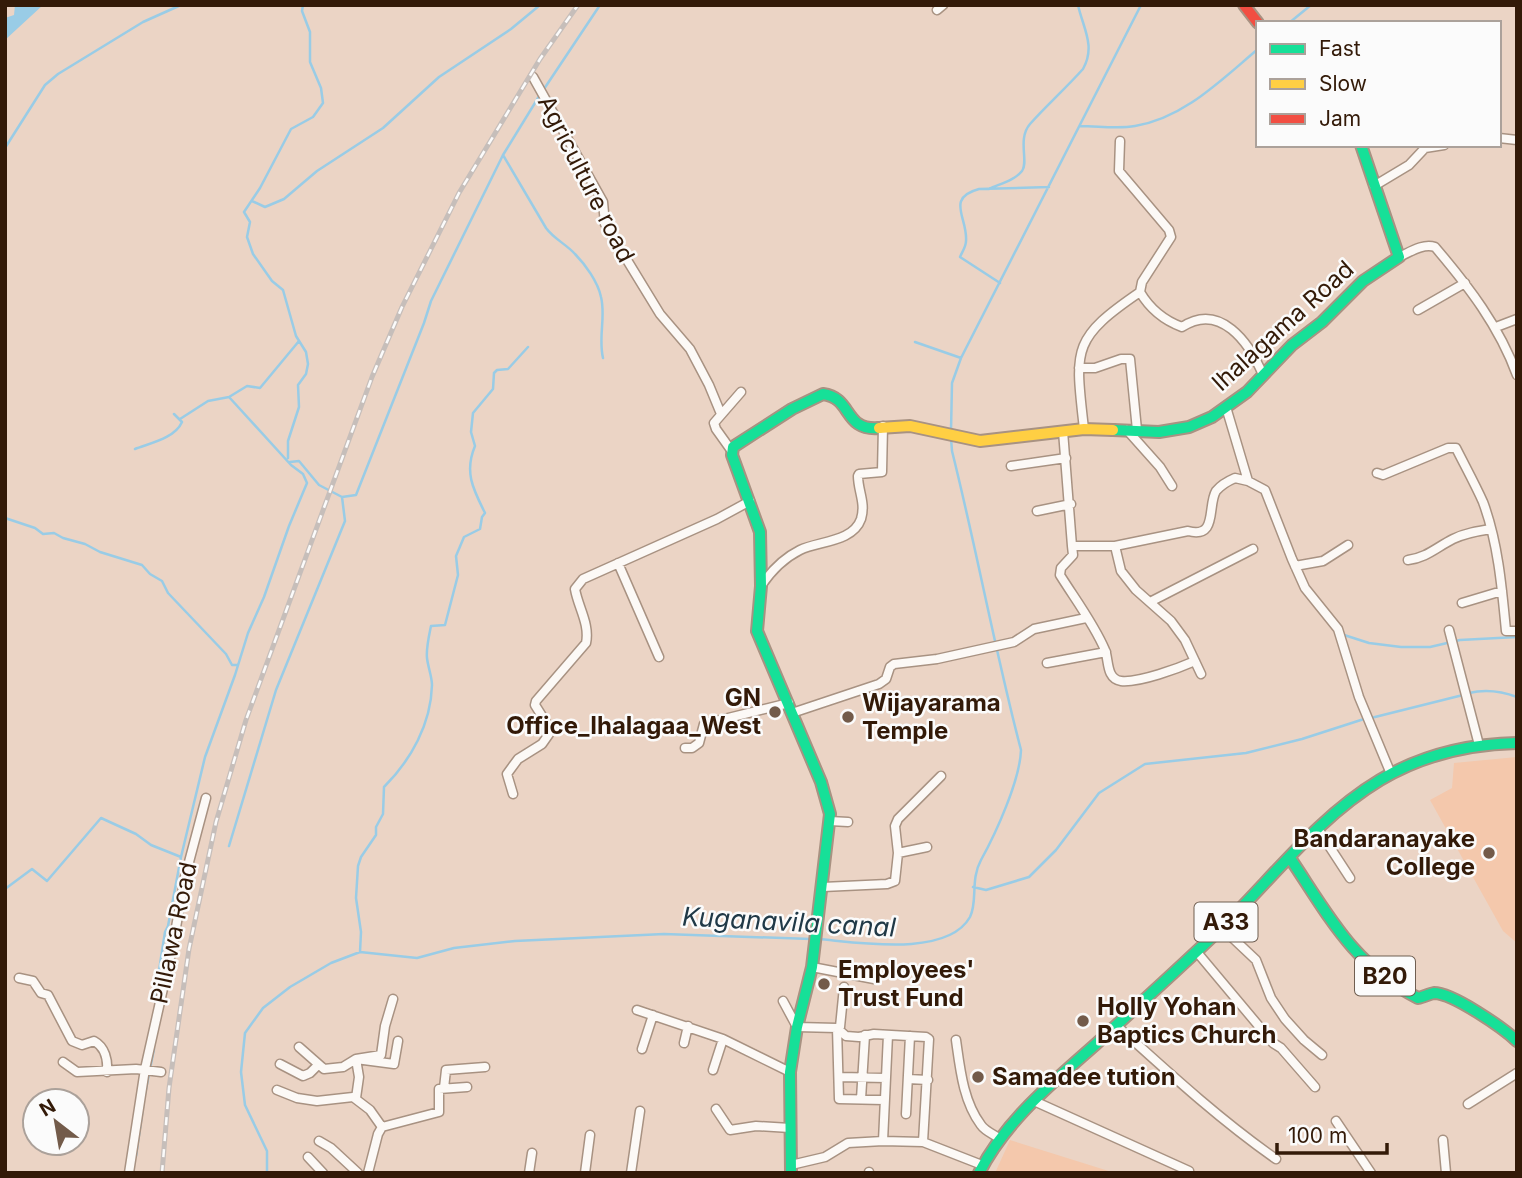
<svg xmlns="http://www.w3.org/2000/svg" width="1522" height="1178" viewBox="0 0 1522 1178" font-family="Inter,sans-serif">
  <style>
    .built { fill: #f4c8ac }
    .water { fill: #99cce6 }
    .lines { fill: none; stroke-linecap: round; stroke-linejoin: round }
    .stream { stroke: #99cce6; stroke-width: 2.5 }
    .street-casing { stroke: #a89282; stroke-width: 11 }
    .fast-casing { stroke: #a89282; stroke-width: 14 }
    .slow-casing { stroke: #a89282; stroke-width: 14 }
    .jam-casing { stroke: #a89282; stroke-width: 14 }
    .street { stroke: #fcf9f6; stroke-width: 8 }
    .fast { stroke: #16e098; stroke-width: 10 }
    .slow { stroke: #ffcf43; stroke-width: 10 }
    .jam { stroke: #f24e42; stroke-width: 10 }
    .rail-casing { stroke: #c6beba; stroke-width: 5 }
    .rail { stroke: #fbfbfb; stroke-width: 2.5; stroke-dasharray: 8; stroke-linecap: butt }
    .poi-dot { fill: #735b4a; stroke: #fbfbfb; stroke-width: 2.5 }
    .labels { text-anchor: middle; stroke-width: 5; stroke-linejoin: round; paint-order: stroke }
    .shield { fill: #fbfbfb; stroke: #6f5e51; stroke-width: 2 }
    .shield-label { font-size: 23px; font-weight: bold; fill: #331a08 }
    .street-label { font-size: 24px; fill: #331a08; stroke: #fbfbfb }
    .poi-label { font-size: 24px; font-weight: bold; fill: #331a08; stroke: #fbfbfb; text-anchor: start }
    .water-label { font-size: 26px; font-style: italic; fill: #203947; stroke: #fbfbfb }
  </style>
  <rect width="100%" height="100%" fill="#ebd4c5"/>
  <path class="built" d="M1517,757V943L1503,931L1430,800L1452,788L1454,763Z
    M1010,1140L1115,1173H995Z"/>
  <path class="water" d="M15,5H43L5,40V18L14,15Z"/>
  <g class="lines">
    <path class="stream" d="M600,5L538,98L503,155L546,228C554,239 566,244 575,254C585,264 598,282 601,297C606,317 598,337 603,358
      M1289,23L1311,5
      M1080,126C1098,126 1118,129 1135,126C1184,118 1221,80 1258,49
      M5,148L45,85L58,74L143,22L181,5
      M989,189C999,184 1014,181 1022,171C1029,162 1017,139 1030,124C1046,106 1066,88 1083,69C1096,46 1083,28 1078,5
      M252,201L265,207L284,199L317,171L383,128L439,77L511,29L540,5
      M1000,283L960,257C962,252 966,247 966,241C968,218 945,198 979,189L1049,187
      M915,342L961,358L1141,5
      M180,419L208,401L229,397L247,386L260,388L299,341
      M951,431L952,383L961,358
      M135,449C151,443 175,438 182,422L174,414
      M288,458V441L299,407L298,385L306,374L308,364L306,352L296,336L283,290L272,281L253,254L247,237L250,222L244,212L260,188L291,129L313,117L323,103L321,88L310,62V32L302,11L303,5
      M342,497L356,495L424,323L431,301L503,155
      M5,518L35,528L43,534L54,533L63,538L85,544L100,552L142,565L150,574L162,581L168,593L226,654L232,665H237
      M1341,634L1369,643L1401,647H1430L1460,640L1517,637
      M1469,693C1486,689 1501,691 1517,697
      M1371,718L1463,695
      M229,846L276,690L345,521L342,497L319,485L299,461L290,462
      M973,887L986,890L1029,877L1056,850L1099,793L1145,764L1246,753L1302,739L1364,719
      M5,889L32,869L47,881L101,818L136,834L151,845L181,857L205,757L235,675L248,633L264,597L289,526L307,483L303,474L291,465L229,397
      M818,939C856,942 947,958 970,917C978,901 970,880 981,860C996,833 1020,780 1021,750C995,651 977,551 952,451L951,438
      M360,952L361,932L356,898L358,866L361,857L376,835V827L383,814L384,787C411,760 431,724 432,685C432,677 428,667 427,658C426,648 429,636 431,626L445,625L458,575L456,556L464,537L480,529L482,517L485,513C473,489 464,472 475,446L471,432L473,413L493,389L494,373L497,370L508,369L528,347
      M156,1004V990L165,932L168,926L181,857
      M145,1094L154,1049
      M136,1156L143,1107
      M267,1173V1151L245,1105L241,1072L245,1033L263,1008L290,987L331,963L360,952L417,958L454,948L515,941L664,934L811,939"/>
    <defs>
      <path id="street" d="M937,10L943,5
        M533,77L603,202L605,224L660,314L690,349L709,385L721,414
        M1499,138L1517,140
        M1120,141L1119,171L1169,230L1171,237L1142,282L1140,292C1150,309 1163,320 1182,327C1220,302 1249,342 1263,375
        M1374,186L1409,165L1425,148L1444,145
        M1399,257C1410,252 1423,243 1435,247C1469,287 1499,326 1517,375
        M1418,310L1465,283
        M1496,327L1517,319
        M1079,368H1095L1121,359H1130L1137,430
        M1226,407L1248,481L1265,490L1292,559L1305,588L1338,629L1359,697L1391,774
        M1084,429C1075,349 1071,339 1140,292
        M1127,430L1160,467L1172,486
        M1063,431L1072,546
        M731,450L716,429L714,423L741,392
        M1011,466L1066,458
        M1377,473L1383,475L1448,448H1456C1465,466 1475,484 1483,502C1498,542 1502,588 1506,631H1517
        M1037,511L1071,504
        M1115,546L1188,531C1218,539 1207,506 1216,491C1221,485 1228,481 1235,478L1248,481
        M1408,560C1426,558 1437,547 1453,539C1465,533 1478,531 1491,529
        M618,563L659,657
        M1295,566L1323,561L1348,545
        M761,586C771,571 784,558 800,550C819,541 853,542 861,519C866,503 858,491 858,476L859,474L882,472L883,426
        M1150,602L1253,549
        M1462,603L1502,591
        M1449,630L1479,745
        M1195,661C1179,668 1139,683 1121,681C1106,679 1109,660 1105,650C1094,624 1075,599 1060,575L1061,568L1073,555L1072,546H1115L1121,571L1136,590L1171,621L1185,640L1201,674
        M1047,663L1106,652
        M792,713L879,684L886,679L890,667L894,664L937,659L1014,642L1034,629L1086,618
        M685,748H692L699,743L704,724L789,703
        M513,794L507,774L518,759L542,744L549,734L547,724L535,705L536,701L586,643C590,624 578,607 575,589L583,579L717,519L750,501
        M830,821L848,822
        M1318,829L1350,878
        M898,853L927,847
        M823,887L887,884L895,881L898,853L895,826L898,819L941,776
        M1221,927L1256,960L1271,998L1285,1019L1304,1040L1322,1055
        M1196,951L1273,1043L1281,1048L1315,1087
        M812,967L874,979
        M19,978L33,981L41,993L48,995L72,1041L82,1045L94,1041C105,1047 108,1060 107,1072
        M783,1001L797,1027L837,1028L840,1027L844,987
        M637,1010L723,1039L790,1072
        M1116,1025C1168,1072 1219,1119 1276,1159
        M888,1035L883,1141L923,1142L982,1165
        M956,1040C960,1068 963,1101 981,1125C985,1131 993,1134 999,1138
        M684,1043L688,1026
        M299,1047L324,1069L343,1067L356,1059L381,1055L385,1026L393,999
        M642,1049L653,1015
        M63,1062L77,1072L136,1069L161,1072
        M280,1064L303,1076L310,1073L318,1065
        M713,1070L723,1039
        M840,1077L886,1078
        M908,1079L928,1080
        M444,1088L446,1070L485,1067
        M277,1090L297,1098L317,1101L353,1097L370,1110L382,1127
        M356,1098L359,1077L356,1059L394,1064L398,1041
        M861,1099L865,1035
        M884,1100L839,1099L837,1028L846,1036L859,1037L874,1034L926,1037L929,1039L923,1142
        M1034,1101L1189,1171
        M1468,1104L1517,1073
        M716,1109L730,1130L756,1126L790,1128
        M906,1114L910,1036
        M1336,1121L1371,1173
        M1443,1140L1446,1173
        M319,1141L331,1148L358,1173
        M308,1157L323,1173
        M791,1165L825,1157L848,1143L883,1141
        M129,1173L145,1069L173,944L185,877L206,798
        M368,1173L378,1134L382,1127L439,1112V1089L467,1087
        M529,1173L532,1153
        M585,1173L590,1135
        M631,1173L640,1111
        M869,1173V1172"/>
      <path id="fast" d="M1113,430L1159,432L1189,427L1212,417L1247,392L1292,345L1322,322L1363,281L1399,257L1361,145
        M1290,858C1329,916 1353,965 1418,998C1423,997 1429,994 1434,993C1453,993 1503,1028 1517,1041
        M791,1173L790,1072L797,1027L812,967L830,814L821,782L757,631L761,586L760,532L732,455L733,447L792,409L823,394C853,398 843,431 879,428
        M979,1173C1006,1120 1052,1083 1096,1044C1135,1008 1175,972 1213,936C1268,884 1315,819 1380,780C1422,755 1469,744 1517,743"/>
      <path id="slow" d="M879,428L910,426L980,441L1084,429L1113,430"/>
      <path id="jam" d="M1244,5L1258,23"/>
    </defs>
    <use href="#street" class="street-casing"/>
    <use href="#fast" class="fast-casing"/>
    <use href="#slow" class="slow-casing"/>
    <use href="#jam" class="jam-casing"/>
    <use href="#street" class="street"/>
    <use href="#fast" class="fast"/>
    <use href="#slow" class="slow"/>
    <use href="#jam" class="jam"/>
    <defs>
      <path id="rail" d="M162,1173L169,1088L189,949L216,822L246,720L372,377L402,307L459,193L540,59L578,5"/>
    </defs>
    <use href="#rail" class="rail-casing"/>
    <use href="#rail" class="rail"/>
  </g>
  <g class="poi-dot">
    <circle cx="775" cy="712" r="7"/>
    <circle cx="848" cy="717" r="7"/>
    <circle cx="1489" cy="853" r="7"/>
    <circle cx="824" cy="984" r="7"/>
    <circle cx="1083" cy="1021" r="7"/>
    <circle cx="978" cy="1077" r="7"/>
  </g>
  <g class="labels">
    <g class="shield">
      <rect x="1194.5" y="902.5" width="63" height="39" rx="5"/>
      <rect x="1355" y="956.5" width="60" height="39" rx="5"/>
    </g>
    <g class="shield-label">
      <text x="1226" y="930">A33</text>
      <text x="1385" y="984">B20</text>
    </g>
    <g class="street-label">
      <text transform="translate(586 179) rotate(63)" y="8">Agriculture road</text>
      <text transform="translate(1283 326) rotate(-42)" y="8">Ihalagama Road</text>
      <text transform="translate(174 933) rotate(-78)" y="8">Pillawa Road</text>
    </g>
    <g class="poi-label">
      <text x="761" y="706" text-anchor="end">GN<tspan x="761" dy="28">Office_Ihalagaa_West</tspan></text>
      <text x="862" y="711">Wijayarama<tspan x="862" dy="28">Temple</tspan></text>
      <text x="1475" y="847" text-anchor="end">Bandaranayake<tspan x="1475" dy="28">College</tspan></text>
      <text x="838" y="978">Employees'<tspan x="838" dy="28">Trust Fund</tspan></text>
      <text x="1097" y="1015">Holly Yohan<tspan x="1097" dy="28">Baptics Church</tspan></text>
      <text x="992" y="1085">Samadee tution</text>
    </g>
    <g class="water-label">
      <text transform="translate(789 922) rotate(3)" y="9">Kuganavila canal</text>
    </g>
  </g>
  <rect width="1522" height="1178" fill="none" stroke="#331a08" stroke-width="14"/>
  <rect x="1256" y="21" width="245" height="126" fill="#fbfbfb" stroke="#aba19a" stroke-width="2"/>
  <rect x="1270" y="44" width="35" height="10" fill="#16e098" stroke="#aba19a" stroke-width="2"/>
  <text x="1319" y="56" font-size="21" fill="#331a08">Fast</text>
  <rect x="1270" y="79" width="35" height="10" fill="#ffcf43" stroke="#aba19a" stroke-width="2"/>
  <text x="1319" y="91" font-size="21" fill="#331a08">Slow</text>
  <rect x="1270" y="114" width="35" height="10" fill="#f24e42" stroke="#aba19a" stroke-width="2"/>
  <text x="1319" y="126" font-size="21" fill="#331a08">Jam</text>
  <g transform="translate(56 1122) rotate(329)"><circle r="33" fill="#fbfbfb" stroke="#aba19a" stroke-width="2"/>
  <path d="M0-5L12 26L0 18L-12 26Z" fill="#735b4a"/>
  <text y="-10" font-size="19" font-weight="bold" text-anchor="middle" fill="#331a08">N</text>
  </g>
  <path d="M1277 1143v10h110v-10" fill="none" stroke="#331a08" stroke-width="3.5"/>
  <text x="1288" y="1143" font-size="21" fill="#331a08" stroke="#fbfbfb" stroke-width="5" paint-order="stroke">100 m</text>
</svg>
